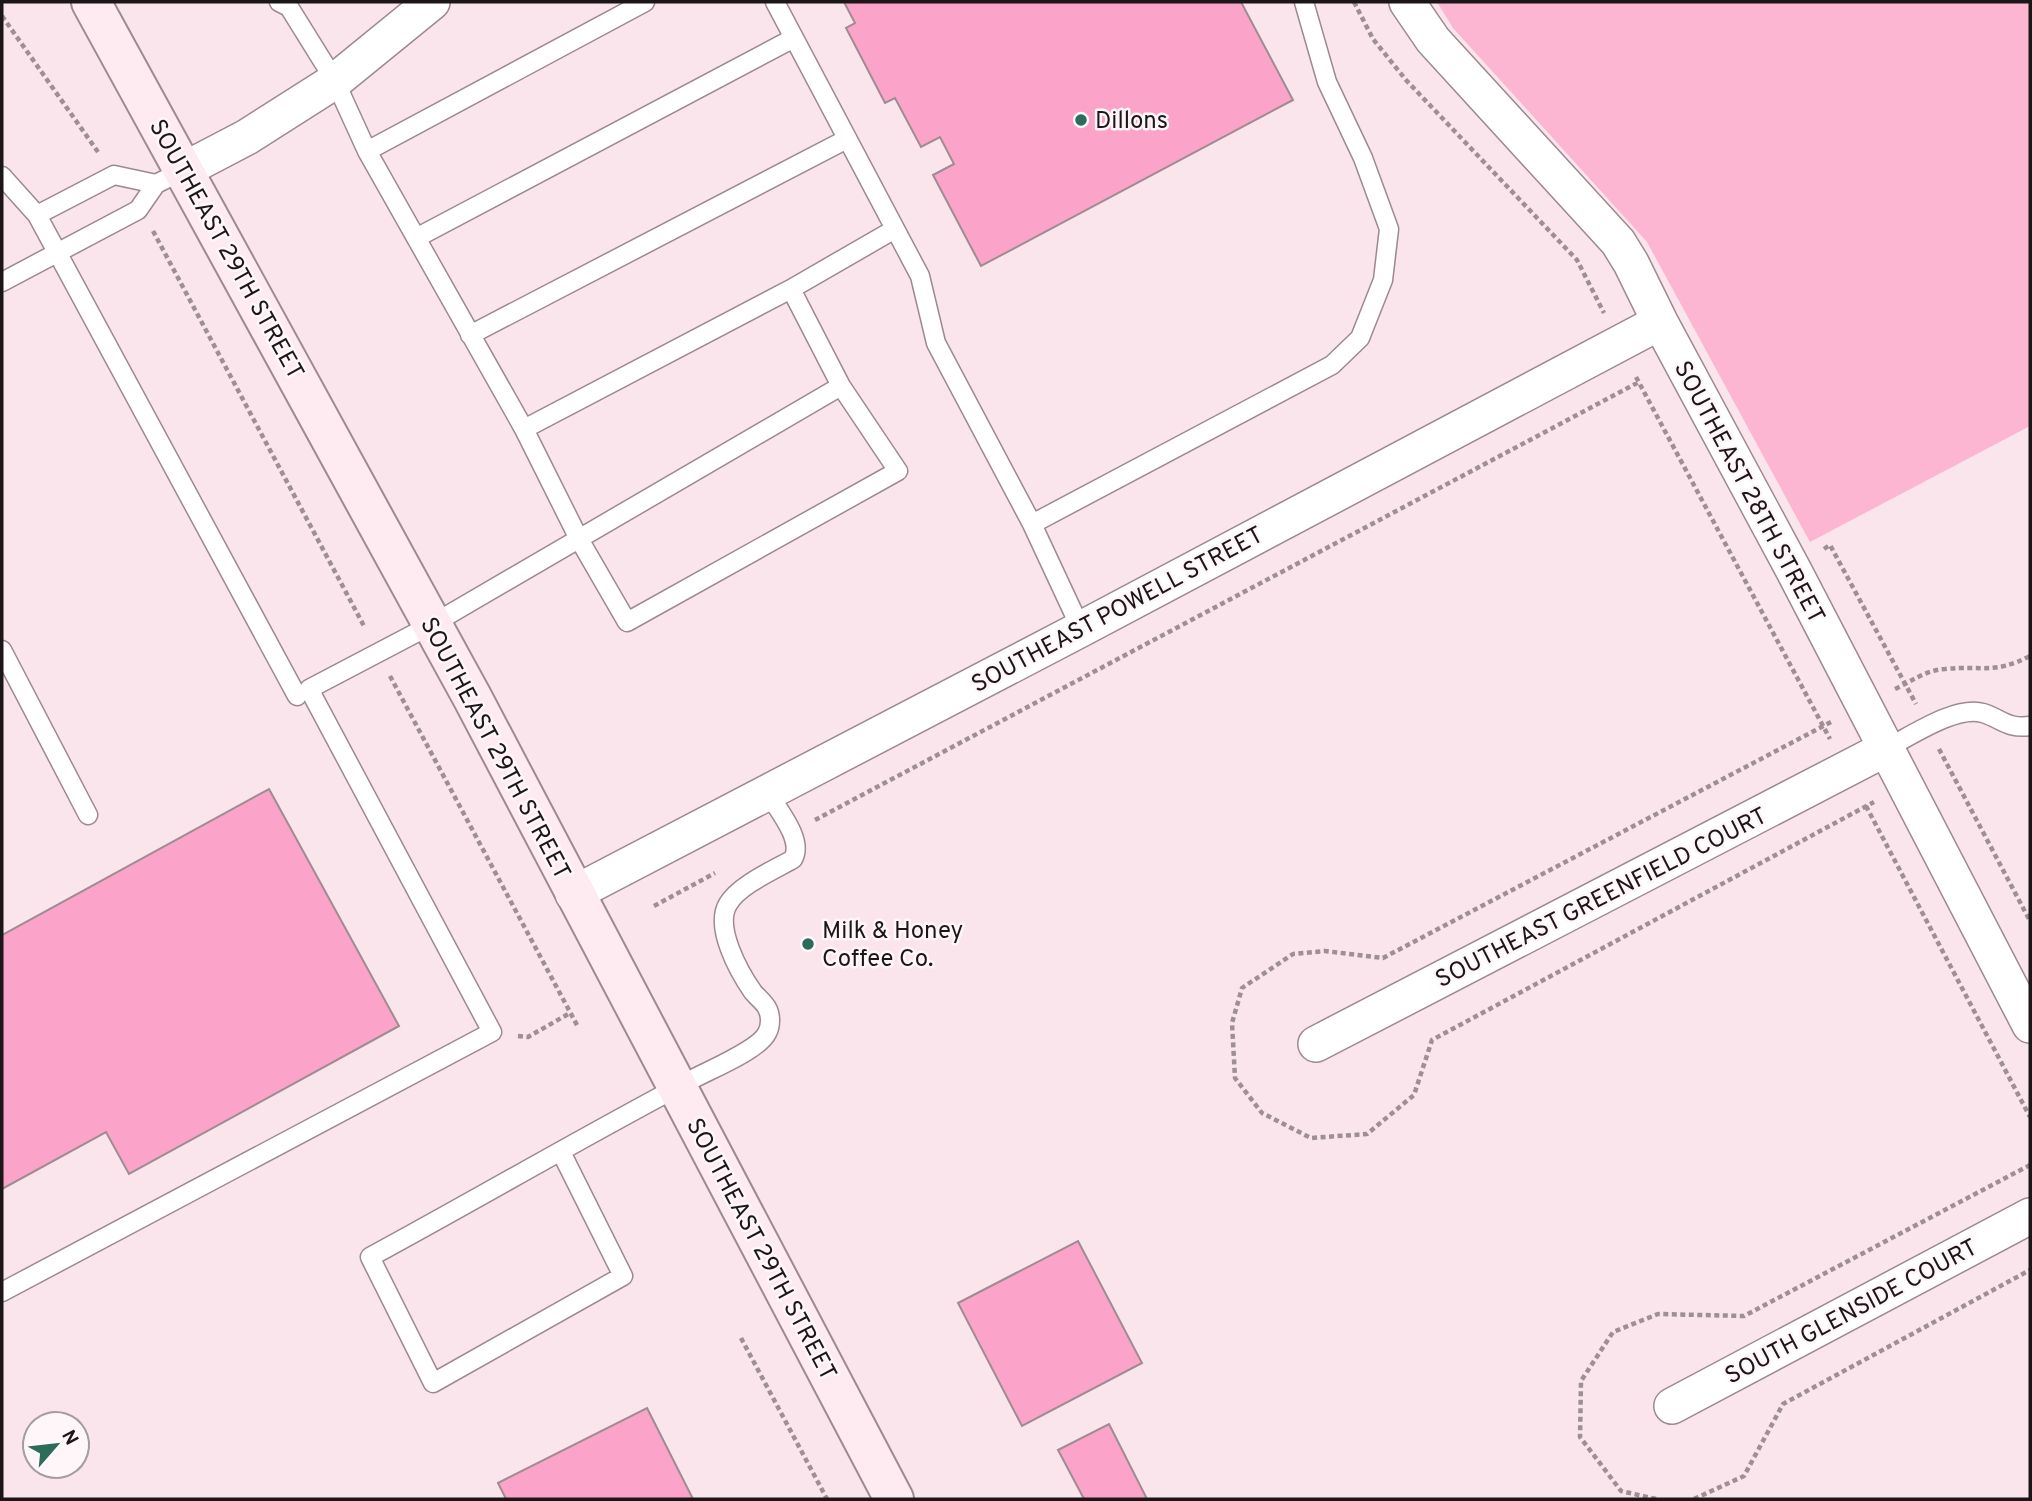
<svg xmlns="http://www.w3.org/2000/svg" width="2032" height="1501" viewBox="0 0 2032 1501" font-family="Overpass,sans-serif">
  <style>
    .green { fill: #fcb6d2 }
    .building { fill: #fba3c8; stroke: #9f8b92; stroke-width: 2 }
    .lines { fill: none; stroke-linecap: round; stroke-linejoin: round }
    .service-casing { stroke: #9d8991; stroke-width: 21 }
    .minor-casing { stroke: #9d8991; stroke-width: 38 }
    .secondary-casing { stroke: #9d8991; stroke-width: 42 }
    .path { stroke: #9e8f95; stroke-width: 4.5; stroke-dasharray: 5 3.5; stroke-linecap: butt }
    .service { stroke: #fff; stroke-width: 18 }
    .minor { stroke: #fff; stroke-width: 35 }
    .secondary { stroke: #feebf2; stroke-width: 38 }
    .poi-dot { fill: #2b6c5b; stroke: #fff6f9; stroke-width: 2.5 }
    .labels { text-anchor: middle; stroke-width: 5; stroke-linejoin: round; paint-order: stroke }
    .poi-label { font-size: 24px; fill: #1d1619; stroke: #fff6f9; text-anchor: start }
    .street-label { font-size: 24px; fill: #1d1619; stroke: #fff6f9 }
  </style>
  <rect width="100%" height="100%" fill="#fae5ed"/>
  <path class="green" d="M1437,2H2030V426L1810,542L1647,242L1453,28Z"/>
  <path class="building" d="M844,2H1241L1293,100L981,266L933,175L954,164L940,137L921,147L895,98L885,103L846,28L855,23Z
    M269,789L399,1026L129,1174L106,1132L2,1189V935Z
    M1078,1241L1142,1363L1022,1426L958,1303Z
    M647,1408L693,1499H506L498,1483Z
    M1109,1424L1147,1499H1084L1058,1450Z"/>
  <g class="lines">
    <defs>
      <path id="service" d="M279,2L289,7L335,81L367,151L524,429
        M775,2L920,276L936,343L1032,524L1081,629
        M367,151L645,2
        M2,176L37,215L297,696
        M37,215L114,175L156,184
        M416,238L794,38
        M2,282L138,210L156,184L184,170
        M791,289L524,429L579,539L627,622L898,471L841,386
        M470,335L847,139
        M1032,524L1332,365L1360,338L1383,280L1389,229L1363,158L1327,82L1304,2
        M2,650L88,815
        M1887,748C1911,736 1956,705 1983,713C2002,719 2007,729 2030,726
        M561,1152L623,1276L433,1383L370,1257C477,1199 583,1137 691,1080C709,1070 759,1050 767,1033C771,1026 771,1015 767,1008C764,1002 757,997 753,992C739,972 714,927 728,904C739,885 774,870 793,859C804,840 778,810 768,793
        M2,1292L492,1032L309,689L431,625L841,386L791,289L895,229"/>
      <path id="minor" d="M1407,2L1433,40L1618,242L1631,263L1660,322L1794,571L2030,1025
        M184,170L247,137L335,81L432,2
        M573,894L1081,629L1660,322
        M1316,1044L1887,748
        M1672,1406L2030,1216"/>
      <path id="secondary" d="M91,2L472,697L894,1499"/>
    </defs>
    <use href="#service" class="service-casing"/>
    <use href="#minor" class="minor-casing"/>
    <use href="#secondary" class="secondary-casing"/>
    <path class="path" d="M1354,2L1373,39L1406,80L1577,260L1604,313
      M2,16L98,152
      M153,231L365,628
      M1636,377L1830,739
      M1824,549L1830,545L1916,704
      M390,676L578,1027
      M1895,689C1912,681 1926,670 1945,669C1983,665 1993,675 2030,656
      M1831,722L1383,958L1325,951L1293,954L1242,988L1232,1023L1235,1078L1262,1113L1311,1138L1367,1134L1414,1095L1432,1040L1874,802
      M1939,749L2030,921
      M1866,806L2030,1117
      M815,820L1639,382
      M654,906L715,873
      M518,1036L528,1037L570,1013
      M741,1338L827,1499
      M1656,1499L1621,1491L1580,1437L1581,1381L1613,1332L1658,1314L1744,1316L2030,1165
      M1694,1499L1744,1476L1783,1404L2030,1270"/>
    <use href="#service" class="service"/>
    <use href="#minor" class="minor"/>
    <use href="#secondary" class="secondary"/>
  </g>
  <g class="poi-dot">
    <circle cx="1081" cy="120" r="7"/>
    <circle cx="808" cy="944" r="7"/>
  </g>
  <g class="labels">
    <g class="poi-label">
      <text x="1095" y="128">Dillons</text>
      <text x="822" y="938">Milk &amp; Honey<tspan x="822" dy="28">Coffee Co.</tspan></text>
    </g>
    <g class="street-label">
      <text transform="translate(227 249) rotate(61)" y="8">SOUTHEAST 29TH STREET</text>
      <text transform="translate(1750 492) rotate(62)" y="8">SOUTHEAST 28TH STREET</text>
      <text transform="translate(1117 609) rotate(-28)" y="8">SOUTHEAST POWELL STREET</text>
      <text transform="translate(496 748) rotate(62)" y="8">SOUTHEAST 29TH STREET</text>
      <text transform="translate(1601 897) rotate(-27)" y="8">SOUTHEAST GREENFIELD COURT</text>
      <text transform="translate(762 1249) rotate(62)" y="8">SOUTHEAST 29TH STREET</text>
      <text transform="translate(1851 1311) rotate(-28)" y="8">SOUTH GLENSIDE COURT</text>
    </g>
  </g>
  <rect width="2032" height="1501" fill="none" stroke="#1d1619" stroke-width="7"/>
  <g transform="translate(56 1445) rotate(62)"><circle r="33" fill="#fff6f9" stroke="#a59c9f" stroke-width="2"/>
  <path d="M0-5L12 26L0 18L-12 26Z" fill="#2b6c5b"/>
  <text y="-10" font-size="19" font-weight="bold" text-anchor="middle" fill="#1d1619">N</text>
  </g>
</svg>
